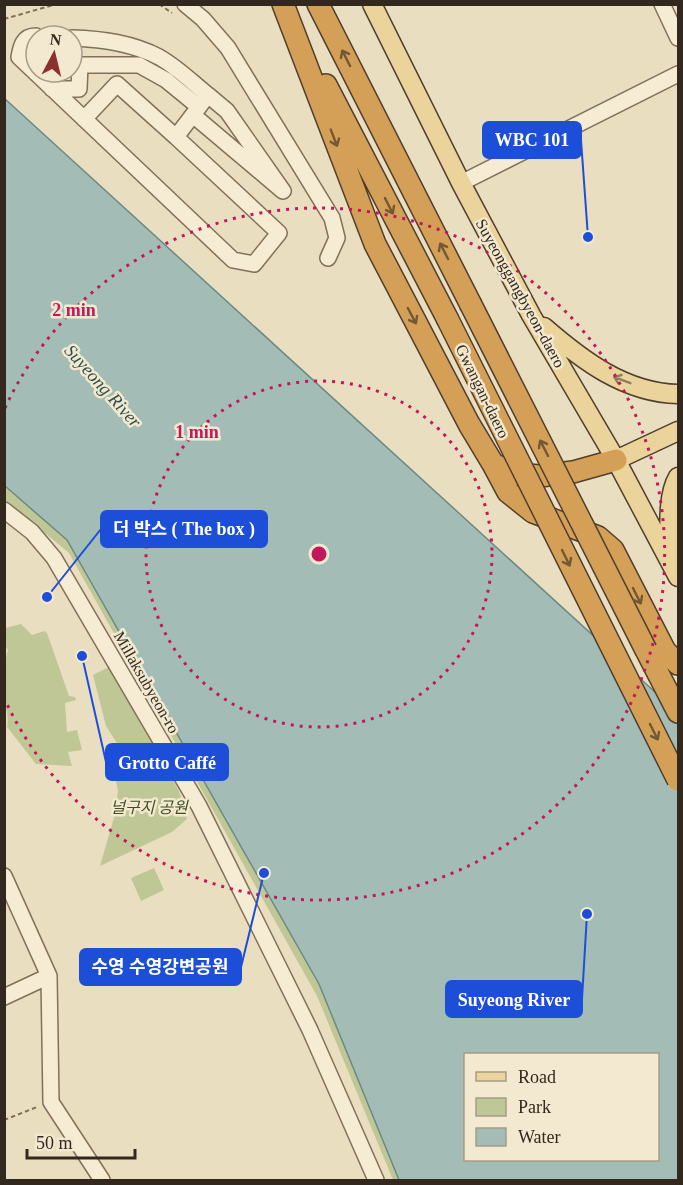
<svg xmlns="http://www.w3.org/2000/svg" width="683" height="1185" viewBox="0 0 683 1185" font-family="'Times New Roman','Noto Sans KR',serif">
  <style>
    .green { fill: #c0c796 }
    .water { fill: #a3bdb6; stroke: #6b8a83; stroke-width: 1.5; fill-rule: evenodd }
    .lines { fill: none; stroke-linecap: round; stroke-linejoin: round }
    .minor-casing { stroke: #82705a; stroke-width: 18 }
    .major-casing { stroke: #503e2e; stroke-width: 21 }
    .highway-casing { stroke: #503e2e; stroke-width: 24 }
    .path { stroke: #82705a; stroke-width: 2; stroke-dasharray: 4.5 3; stroke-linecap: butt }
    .minor { stroke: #f6ecd3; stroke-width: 15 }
    .major { stroke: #ebd49b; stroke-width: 18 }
    .highway { stroke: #d49f57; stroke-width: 21 }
    .highway-bridge-casing { stroke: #503e2e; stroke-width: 24; stroke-linecap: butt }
    .highway-bridge { stroke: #d49f57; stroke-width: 21 }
    .oneway { stroke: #735834 }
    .oneway2 { stroke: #8f7e5c }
    .ring { fill: none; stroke: #c2185b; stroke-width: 3; stroke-dasharray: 3 6 }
    .labels { text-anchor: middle; stroke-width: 5; stroke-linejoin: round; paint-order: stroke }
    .street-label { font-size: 16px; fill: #33281d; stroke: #f2e9d0 }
    .park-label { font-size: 16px; font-style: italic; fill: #434e25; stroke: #f2e9d0 }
    .water-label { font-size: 18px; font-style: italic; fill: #2d5150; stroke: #f2e9d0 }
    .centre { fill: #c2185b; stroke: #f2e9d0; stroke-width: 3 }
    .ring-label { font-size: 18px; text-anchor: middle; font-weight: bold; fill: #c2185b; stroke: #f2e9d0; stroke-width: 5; stroke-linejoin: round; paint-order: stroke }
    .leader { fill: none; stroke: #1d4ed8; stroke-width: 2 }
    .callout-dot { fill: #1d4ed8; stroke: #f2e9d0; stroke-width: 2 }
    .callout { fill: #1d4ed8; stroke: #1d4ed8; stroke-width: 2 }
    .callout-label { font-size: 18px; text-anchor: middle; font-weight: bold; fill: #fff }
  </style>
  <rect width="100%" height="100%" fill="#eadec1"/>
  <path class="green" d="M4,462L81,528L423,1180H393L317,996L69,553L5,500Z
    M21,624L32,635L44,631L47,633L69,696L75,697L76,700L65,703L67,732L77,730L82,750L68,752L72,766L36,764L7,727C9,716 6,708 4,698C3,683 3,664 8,650L5,646V628Z
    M109,667L179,791L187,819L172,832L100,866L115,814L118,791L112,762L123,753L106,726L93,675Z
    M154,868L164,890L141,901L131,878Z"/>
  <path class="water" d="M4,98L678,713V1180H399L319,984L67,540L5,486ZM466,1054H658V1160H466Z"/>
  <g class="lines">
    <defs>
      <path id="minor" d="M185,4L203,19L228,48L332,218L337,238L328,258
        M662,4L678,38
        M36,36C23,36 21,46 19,57L233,260L254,264L279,233L176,137L208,95C193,83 177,67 159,57C132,43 103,39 72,38
        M52,89H79L80,65H139L166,80L199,107
        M193,115L283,191L227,111L208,95
        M84,119L117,84L176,137
        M461,183L678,74
        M4,510L32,532L54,558L199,806L310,1030L376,1180
        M4,876L49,976L51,1102L102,1180
        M4,997L49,976"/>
      <path id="major" d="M372,4L461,183L531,315L616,460L678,577
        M544,327C582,360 625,393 678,394
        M616,460L678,431
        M670,557C670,534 666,497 678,477"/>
      <path id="highway" d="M283,4L375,244L469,424L493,464L515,474L540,476L573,472L616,460
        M318,4L470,303
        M326,85L447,318
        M493,464L508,492L533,512L598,537L613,550L665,651L678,664
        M646,650L678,712"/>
    </defs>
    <use href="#minor" class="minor-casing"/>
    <use href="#major" class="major-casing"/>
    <use href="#highway" class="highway-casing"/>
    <path class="path" d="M159,4L172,13
      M4,19L57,4
      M4,1120L37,1107"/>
    <use href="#minor" class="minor"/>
    <use href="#major" class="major"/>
    <use href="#highway" class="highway"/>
    <defs>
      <path id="highway-bridge" d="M470,303L646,650
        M447,318L678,780"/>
    </defs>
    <use href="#highway-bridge" class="highway-bridge-casing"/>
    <use href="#highway-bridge" class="highway-bridge"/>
  </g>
  <defs><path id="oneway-shaft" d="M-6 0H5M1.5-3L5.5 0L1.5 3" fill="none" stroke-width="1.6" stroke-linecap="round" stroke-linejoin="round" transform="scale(1.5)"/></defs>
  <g class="oneway">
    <use href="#oneway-shaft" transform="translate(346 58) rotate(-117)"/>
    <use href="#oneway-shaft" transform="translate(334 138) rotate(69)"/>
    <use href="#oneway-shaft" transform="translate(389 206) rotate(63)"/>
    <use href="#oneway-shaft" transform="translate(444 251) rotate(-117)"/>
    <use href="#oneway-shaft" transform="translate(412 316) rotate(62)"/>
    <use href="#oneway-shaft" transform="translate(544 448) rotate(-117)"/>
    <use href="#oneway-shaft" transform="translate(566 558) rotate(64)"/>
    <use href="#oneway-shaft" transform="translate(637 596) rotate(63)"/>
    <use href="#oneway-shaft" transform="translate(654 732) rotate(63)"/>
  </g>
  <use class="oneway2" href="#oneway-shaft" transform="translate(622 380) rotate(-159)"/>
  <g class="ring">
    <circle cx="319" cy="554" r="173"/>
    <path d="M5 408A346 346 0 1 1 5 700"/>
  </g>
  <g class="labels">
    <g class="street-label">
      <text transform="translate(521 293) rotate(61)" y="6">Suyeonggangbyeon-daero</text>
      <text transform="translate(483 391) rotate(64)" y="6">Gwangan-daero</text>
      <text transform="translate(147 682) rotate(60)" y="6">Millaksubyeon-ro</text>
    </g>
    <g class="park-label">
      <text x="149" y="813">널구지 공원</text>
    </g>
    <g class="water-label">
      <text transform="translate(103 386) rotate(48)" y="6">Suyeong River</text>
    </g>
  </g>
  <circle cx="319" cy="554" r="9" class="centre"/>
  <g class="ring-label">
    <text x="74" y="316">2 min</text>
    <text x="197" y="438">1 min</text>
  </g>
  <path class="leader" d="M588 237L581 140M47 597L101 529M82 656L106 762M264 873L241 967M587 914L582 999"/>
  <g class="callout-dot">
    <circle cx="588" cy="237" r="6"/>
    <circle cx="47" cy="597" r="6"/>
    <circle cx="82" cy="656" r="6"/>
    <circle cx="264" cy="873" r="6"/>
    <circle cx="587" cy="914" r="6"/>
  </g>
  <g class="callout">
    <rect x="483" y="122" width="98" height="36" rx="6"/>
    <rect x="101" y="511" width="166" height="36" rx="6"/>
    <rect x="106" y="744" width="122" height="36" rx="6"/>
    <rect x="80" y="949" width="161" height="36" rx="6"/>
    <rect x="446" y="981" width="136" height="36" rx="6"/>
  </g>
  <g class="callout-label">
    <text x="532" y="146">WBC 101</text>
    <text x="184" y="535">더 박스 ( The box )</text>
    <text x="167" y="769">Grotto Caffé</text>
    <text x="160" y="973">수영 수영강변공원</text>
    <text x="514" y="1006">Suyeong River</text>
  </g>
  <rect width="683" height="1185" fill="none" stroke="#33281d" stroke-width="12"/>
  <rect x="464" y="1053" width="195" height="108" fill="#f2e9d0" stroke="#a69c88" stroke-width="1.5"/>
  <rect x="476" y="1072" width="30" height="9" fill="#ebd49b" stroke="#a69c88" stroke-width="1.5"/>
  <text x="518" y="1083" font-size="18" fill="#33281d">Road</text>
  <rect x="476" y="1098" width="30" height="18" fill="#c0c796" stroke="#a69c88" stroke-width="1.5"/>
  <text x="518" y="1113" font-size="18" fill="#33281d">Park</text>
  <rect x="476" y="1128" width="30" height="18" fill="#a3bdb6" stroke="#a69c88" stroke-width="1.5"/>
  <text x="518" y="1143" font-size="18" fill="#33281d">Water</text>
  <g transform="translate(54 54) rotate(7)"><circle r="28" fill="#f2e9d0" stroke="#a69c88" stroke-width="1.5"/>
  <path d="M0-4.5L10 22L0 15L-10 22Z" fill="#8c302f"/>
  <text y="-9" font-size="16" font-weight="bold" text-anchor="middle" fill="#33281d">N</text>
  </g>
  <path d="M27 1149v9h108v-9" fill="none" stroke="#33281d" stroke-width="3"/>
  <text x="36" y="1149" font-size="18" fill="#33281d" stroke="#f2e9d0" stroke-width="4.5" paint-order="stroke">50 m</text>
</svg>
